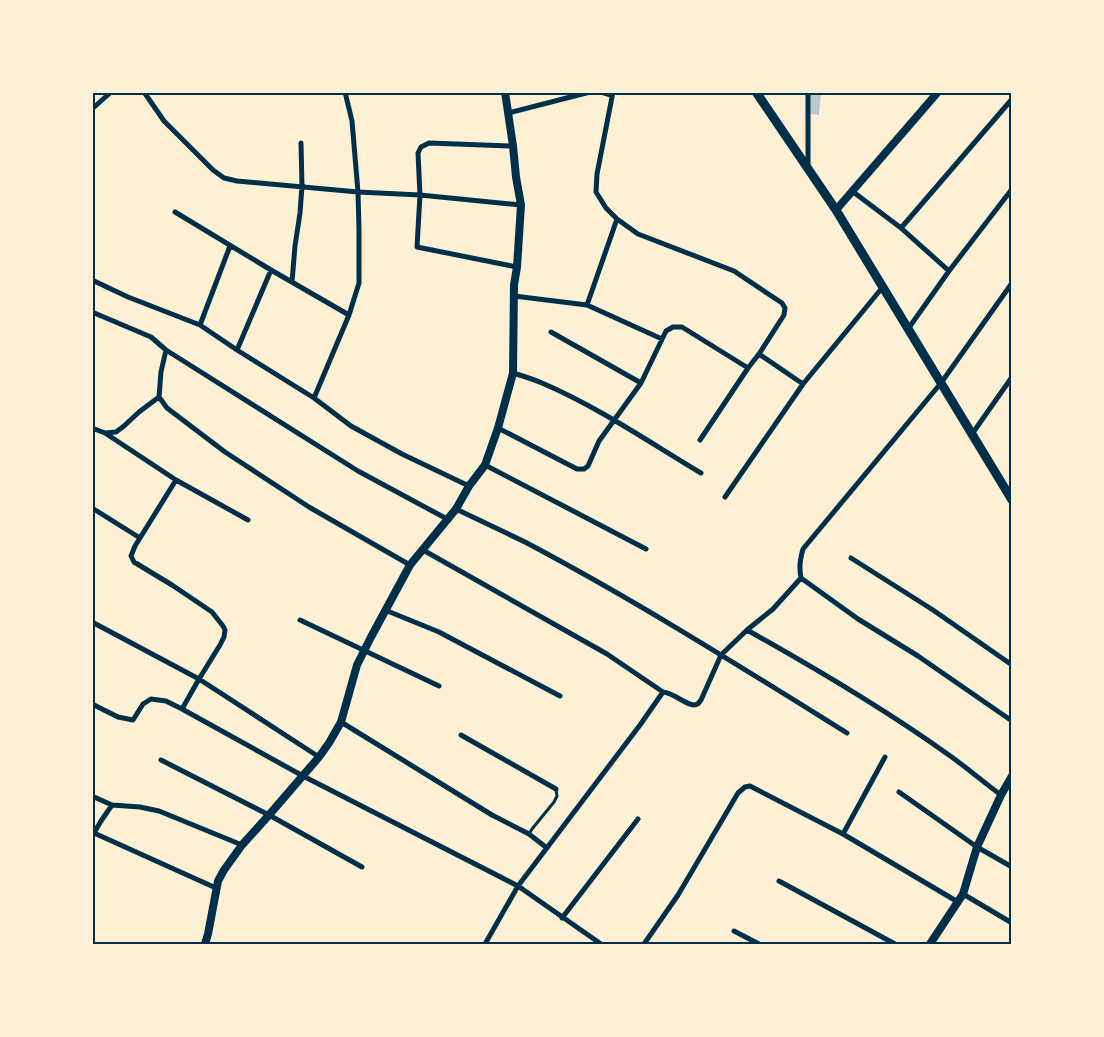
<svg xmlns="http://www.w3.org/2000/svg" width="1104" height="1037" viewBox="0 0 1104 1037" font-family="Merriweather,serif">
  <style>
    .green { fill: #b9caca }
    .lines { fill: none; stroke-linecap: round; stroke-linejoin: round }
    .service { stroke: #003049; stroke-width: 3 }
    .minor { stroke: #003049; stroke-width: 5 }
    .tertiary { stroke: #003049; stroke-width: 8 }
    .secondary { stroke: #003049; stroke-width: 9 }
    .neatline { fill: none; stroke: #003049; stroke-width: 2 }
  </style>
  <rect width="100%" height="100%" fill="#fdf0d5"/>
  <path class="green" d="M810,93H821L819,115L810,114Z"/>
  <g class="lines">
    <path class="service" d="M529,834L532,829L554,802L557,796L556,790"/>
    <path class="minor" d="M144,92L164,121L213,170L224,178L237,181L358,192L420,195L521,205
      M345,92L352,121L358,192L359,229V283L349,315L314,398L351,426L402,454L469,486
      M601,92L611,95
      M613,92L597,174L596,192L606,208L617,219L638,234L734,271L782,303L785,308L784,315L759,354L748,368L700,440
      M92,109L111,92
      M508,113L590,92
      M513,146L429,143L421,147L418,153L420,195L417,247L517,267
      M808,165V92
      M852,191L901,228L949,271
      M175,212L271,270L349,315
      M901,228L1012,99
      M92,280L128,297L200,325L237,350L314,398
      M292,282L295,246L300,213L302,186L301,143
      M514,296L587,305L662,339
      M587,305L617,219
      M92,312L151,337L166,350L358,471L449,520
      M200,325L230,246
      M908,329L949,271L1012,189
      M551,332L641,383
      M166,350L161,372L159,397L167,408L225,452L309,507L410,565
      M237,350L271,270
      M759,354L803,384
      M513,373C523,376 533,379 542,383C598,407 649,442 701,473
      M92,428L105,433L116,432L124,426L139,412L159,397
      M498,428L577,469H584L588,466L599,441L641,383L666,331L673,327H682L748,368
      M105,433L176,480L248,520
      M972,434L1012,377
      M485,465L646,549
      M176,480L135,546L131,556L134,562L172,585L212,612L223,626L225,630L224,637L220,645L199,679L182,709
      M725,497L803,384L882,288
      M92,508L140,538
      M456,509C479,520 502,531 525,542C635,600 741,667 847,733
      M423,550L607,654L663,692
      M851,558L933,610L1012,665
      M801,578L858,619L918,656L1012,721
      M385,610L439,632L560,696
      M300,620L439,686
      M92,622L199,679L319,757
      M747,630C815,668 883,708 946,753C965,766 982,781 1001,795
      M92,704L118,717L133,720L143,704L151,699L166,701L182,709L303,776L518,886L640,725L663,692C674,693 684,704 694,705C698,705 699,703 701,700L721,655L747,630L773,609L801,578C799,567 800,560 803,549L941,383L1012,283
      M341,722L492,815L529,834L547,848
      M461,735L556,789
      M161,760L269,815L362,867
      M899,792L977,847L1012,867
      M92,796L112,805L140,807L159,811L242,845
      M94,833L101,821L112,805
      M843,834L885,757
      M92,835L94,833L216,888
      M779,881L895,944
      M963,894L1012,923
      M562,918L638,819
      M734,931L759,944
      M485,944L518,886L601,944
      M644,944L678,895L738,793L745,787L750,786L843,834L958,902"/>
    <path class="tertiary" d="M836,210L938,92
      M205,944L208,934L218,881L224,870L242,845L269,815L319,757L329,743L341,722L357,665L371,637L410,565L456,509L469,486L485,465L498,428L513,373L514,285L517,267L521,205L516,177L513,146L505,92
      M930,944L963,894L977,847L1001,795L1012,776"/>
    <path class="secondary" d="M756,92L836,210L1012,500"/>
  </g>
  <rect width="1104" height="1037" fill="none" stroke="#fdf0d5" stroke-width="188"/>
  <rect x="94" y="94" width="916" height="849" class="neatline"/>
</svg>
